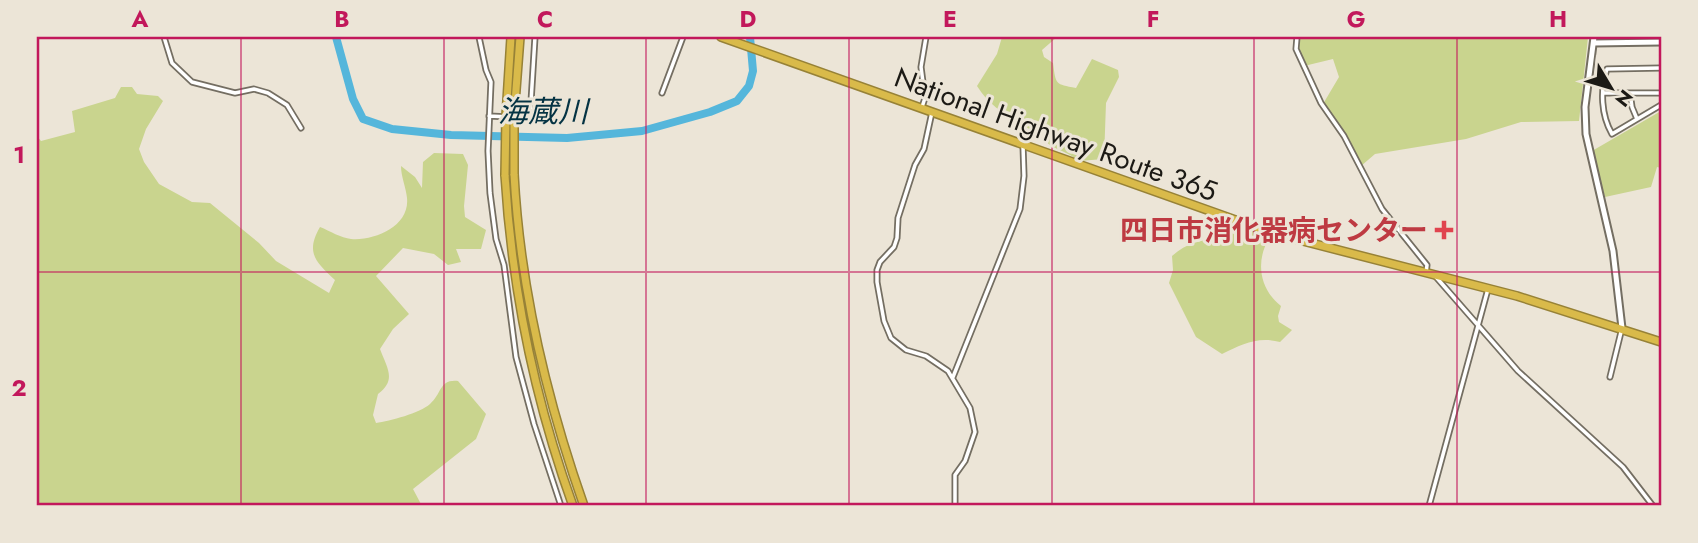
<svg xmlns="http://www.w3.org/2000/svg" width="1698" height="543" viewBox="0 0 1698 543" font-family="Jost,'Noto Sans JP',sans-serif">
  <style>
    .green { fill: #c9d48e }
    .lines { fill: none; stroke-linecap: round; stroke-linejoin: round }
    .river { stroke: #55b6db; stroke-width: 8 }
    .street-casing { stroke: #746e62; stroke-width: 7 }
    .secondary-casing { stroke: #746e62; stroke-width: 9 }
    .highway-casing { stroke: #978237; stroke-width: 10 }
    .street { stroke: #fff; stroke-width: 3.5 }
    .secondary { stroke: #fff; stroke-width: 5 }
    .highway { stroke: #d9ba4a; stroke-width: 7 }
    .highway-bridge-casing { stroke: #978237; stroke-width: 10; stroke-linecap: butt }
    .highway-bridge { stroke: #d9ba4a; stroke-width: 7 }
    .grid { fill: none; stroke: #c2185b; stroke-width: 2; stroke-opacity: 0.55 }
    .health-dot { fill: #e0444e; stroke: #ece5d7; stroke-width: 2.5 }
    .labels { text-anchor: middle; stroke-width: 6; stroke-linejoin: round; paint-order: stroke }
    .street-label { font-size: 28px; fill: #1c1a15; stroke: #ece5d7 }
    .health-label { font-size: 28px; font-weight: bold; fill: #be3a42; stroke: #ece5d7; text-anchor: end }
    .water-label { font-size: 30px; font-style: italic; fill: #053343; stroke: #ece5d7 }
    .neatline { fill: none; stroke: #c2185b; stroke-width: 2.5 }
    .grid-label { font-size: 23px; text-anchor: middle; font-weight: bold; fill: #c2185b }
  </style>
  <rect width="100%" height="100%" fill="#ece5d7"/>
  <path class="green" d="M1002,37H1057L1042,50L1044,57L1053,63C1056,85 1055,84 1076,88L1092,59L1118,70L1119,77L1106,103L1104,159L1079,161C1069,153 1060,151 1050,145C1044,141 1039,135 1032,131C1010,116 992,110 977,86L997,54Z
    M1300,37H1588L1579,121L1521,122L1466,139L1375,154L1361,166L1323,104L1339,77L1333,59L1304,66L1299,49Z
    M121,87H132L137,94L158,96L163,101L146,129L139,149L144,162L159,184L192,202L210,203L259,243L276,261L329,293L335,280C316,262 305,253 320,227C330,231 341,238 351,239C375,241 410,226 407,198C406,187 401,177 401,166L415,177L422,188L423,162L434,153L463,154L468,165L464,206L465,217L486,230L481,249H456L461,262L448,265L434,254L403,248L376,276L409,314L393,329L380,349C387,368 397,380 378,394L373,415L376,423C390,421 420,413 430,404C442,394 439,379 458,381L486,414L476,439L413,489L422,506H37V136L41,141L75,132L72,111L115,98Z
    M1661,111V168L1657,167L1651,187L1605,197L1592,151Z
    M1232,225L1270,237C1255,260 1259,289 1281,306L1278,316L1279,322L1292,330L1280,342C1258,336 1242,344 1222,354L1196,337L1169,283L1173,270L1172,256C1187,243 1201,239 1221,239Z"/>
  <g class="lines">
    <path class="river" d="M336,37L353,99L363,119L392,129L451,135L567,138L642,131L710,112L737,101L749,86L753,71L750,37"/>
    <defs>
      <path id="street" d="M164,37L172,63L192,82L235,93L254,89L268,93L287,105L301,128
        M479,37L486,70L491,82L488,151L490,193L496,239L504,265L516,357L534,424L561,506
        M1297,37L1296,49L1321,103L1344,136L1382,209L1427,265L1426,273
        M1661,68L1607,69C1600,90 1601,115 1612,134L1661,105
        M662,93L683,37
        M1604,93H1661
        M1630,93L1632,107L1637,119
        M922,107L925,98L921,67L926,37
        M932,112L924,149L915,165L898,218L897,238L894,247L880,262L877,270V282L884,321L891,338L906,350L926,356L948,371L970,408L975,432L965,461L955,475V506
        M489,116L530,118L535,37
        M1436,277L1518,371L1623,467L1653,506
        M953,377L1020,209L1024,176L1023,146
        M1610,377L1622,328
        M1429,506L1488,289"/>
      <path id="secondary" d="M1594,37L1585,107L1586,134L1613,251L1622,328
        M1594,43L1661,42"/>
      <path id="highway" d="M721,37L1272,233L1517,296L1661,342
        M506,116L511,37
        M514,116L520,37
        M514,174C520,289 546,398 584,506
        M505,175C512,289 534,398 573,506"/>
    </defs>
    <use href="#street" class="street-casing"/>
    <use href="#secondary" class="secondary-casing"/>
    <use href="#highway" class="highway-casing"/>
    <use href="#street" class="street"/>
    <use href="#secondary" class="secondary"/>
    <use href="#highway" class="highway"/>
    <defs>
      <path id="highway-bridge" d="M514,174V116
        M505,175L506,116"/>
    </defs>
    <use href="#highway-bridge" class="highway-bridge-casing"/>
    <use href="#highway-bridge" class="highway-bridge"/>
  </g>
  <path class="grid" d="M241,37V506M444,37V506M646,37V506M849,37V506M1052,37V506M1254,37V506M1457,37V506M37,272H1661"/>
  <path class="health-dot" d="M1440.5 219.5h7v7h7v7h-7v7h-7v-7h-7v-7h7z"/>
  <g class="labels">
    <g class="street-label">
      <text transform="translate(1056 134) rotate(20)" y="10">National Highway Route 365</text>
    </g>
    <g class="health-label">
      <text x="1428" y="240">四日市消化器病センター</text>
    </g>
    <g class="water-label">
      <text x="543" y="122">海蔵川</text>
    </g>
  </g>
  <rect width="1698" height="543" fill="none" stroke="#ece5d7" stroke-width="77"/>
  <g transform="translate(1611 88) rotate(128)" stroke="#ece5d7" stroke-width="5" paint-order="stroke">
  <path d="M0-5L12 26L0 18L-12 26Z" fill="#1c1a15"/>
  <text y="-10" font-size="19" font-weight="bold" text-anchor="middle" fill="#1c1a15">N</text>
  </g>
  <rect x="38" y="38" width="1622" height="466" class="neatline"/>
  <g class="grid-label">
    <text x="140" y="27">A</text>
    <text x="342" y="27">B</text>
    <text x="545" y="27">C</text>
    <text x="748" y="27">D</text>
    <text x="950" y="27">E</text>
    <text x="1153" y="27">F</text>
    <text x="1356" y="27">G</text>
    <text x="1558" y="27">H</text>
    <text x="19" y="163">1</text>
    <text x="19" y="396">2</text>
  </g>
</svg>
